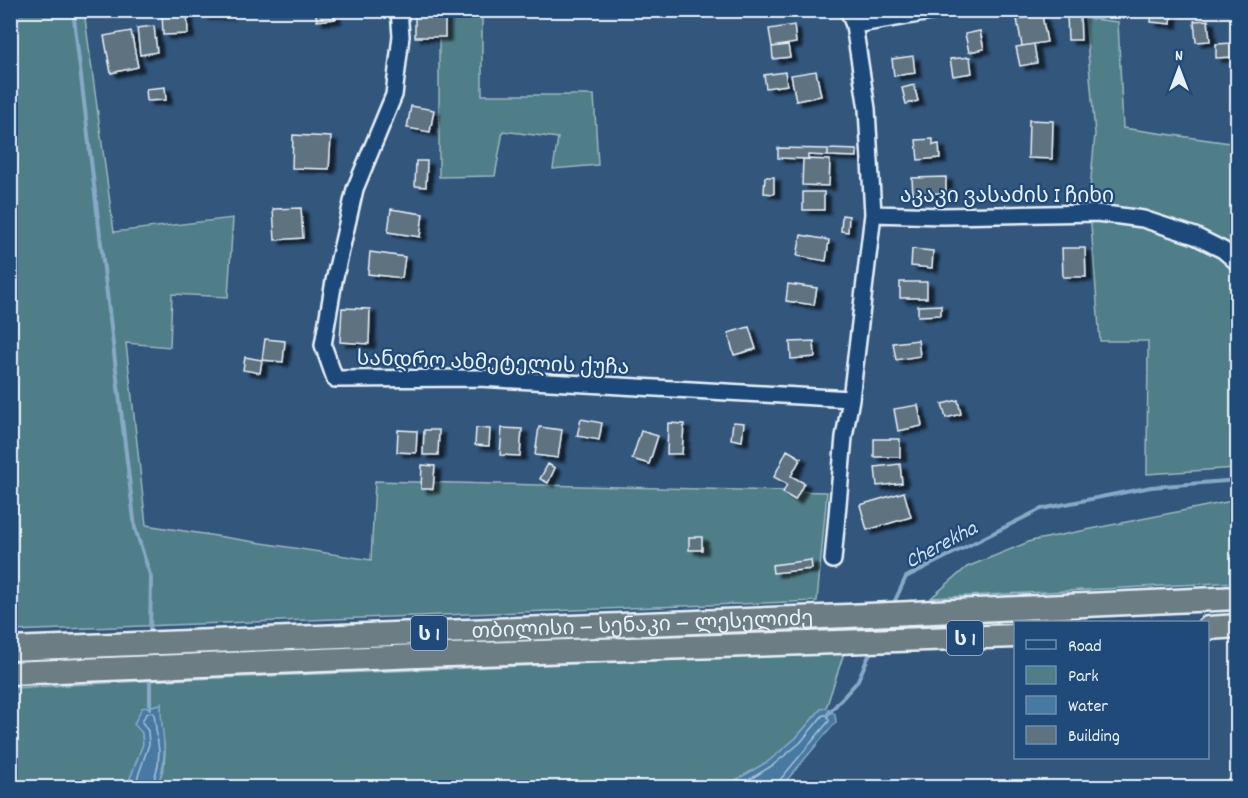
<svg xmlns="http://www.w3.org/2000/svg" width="1248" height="798" viewBox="0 0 1248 798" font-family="Dekko,'Noto Sans Georgian',sans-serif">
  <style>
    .green { fill: #507e88; stroke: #9cb8c0; stroke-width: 1.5 }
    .water { fill: #4679a3; stroke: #87a9c5; stroke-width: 1.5 }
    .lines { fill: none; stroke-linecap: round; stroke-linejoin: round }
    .shore { stroke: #a7c1d6; stroke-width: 1.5 }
    .stream { stroke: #87a9c5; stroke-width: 4 }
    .building { fill: #5e7280; stroke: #e8f1f8; stroke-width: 1.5; filter: url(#shadow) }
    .minor-casing { stroke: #e8f1f8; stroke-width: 20 }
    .highway-casing { stroke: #e8f1f8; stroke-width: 27 }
    .minor { stroke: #1f4a7a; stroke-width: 15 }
    .highway { stroke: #6d7d84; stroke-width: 22 }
    .labels { text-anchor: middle; stroke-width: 4.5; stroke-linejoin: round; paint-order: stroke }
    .shield { fill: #1f4a7a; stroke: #acbfd2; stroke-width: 1.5 }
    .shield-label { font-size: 20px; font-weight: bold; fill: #e8f1f8 }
    .street-label { font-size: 21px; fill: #e8f1f8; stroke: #1f4a7a }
    .water-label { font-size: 22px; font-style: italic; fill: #d0dfeb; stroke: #1f4a7a }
  </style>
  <defs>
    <filter id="shadow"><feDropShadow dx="6" dy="4" stdDeviation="1.5" flood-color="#0009"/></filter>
  </defs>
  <rect width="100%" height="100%" fill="#32567c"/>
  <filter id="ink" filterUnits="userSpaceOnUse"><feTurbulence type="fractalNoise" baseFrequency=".0167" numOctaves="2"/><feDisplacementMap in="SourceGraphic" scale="12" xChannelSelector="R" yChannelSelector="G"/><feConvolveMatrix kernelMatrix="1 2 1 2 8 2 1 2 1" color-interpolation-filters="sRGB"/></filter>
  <g filter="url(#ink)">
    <path class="green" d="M10,11H84L114,232L233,218L228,297L172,294L170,347L126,343L146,525L371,560L375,481L827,492L817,601L11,631Z
      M439,11H482V95H594L598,165L553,169L558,138L503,131L495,176L439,177Z
      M1085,18L1118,22L1123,128L1237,144V468L1147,474L1148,341H1100L1089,200L1095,134Z
      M1237,500V582L931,598L967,567L1031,541Z
      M844,653L826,708L821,709L796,738L769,761L724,787H157L164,766L165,751L160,719L161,704L142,733L143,744L127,787L11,788V688L142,681Z"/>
    <path class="water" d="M161,704C160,721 165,736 164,753C164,765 161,776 157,787H127L143,744L142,733L134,724L142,708Z
      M826,708L835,714L836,722L781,787H724L769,761L796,738L821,709Z"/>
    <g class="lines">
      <path class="shore" d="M134,788L149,744L148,731L142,722L146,714L151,712L154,714L159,751L158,765L152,788
        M736,788L773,765L800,743L823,715H827L829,721L779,781L778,788"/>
      <path class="stream" d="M73,10L135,528L151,578L150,636
        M892,607L906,577L1041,509L1151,487L1238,480
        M150,708V674
        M828,714L857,682L872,649"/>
    </g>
    <path class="building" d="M203,10H229V15L203,16Z
      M315,10H334L335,19L317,21Z
      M1152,10H1172L1171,24L1151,22Z
      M187,11L188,34L163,35L162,12Z
      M415,11H445V37H415Z
      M1042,15L1047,42L1022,46L1017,19Z
      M1067,15H1080L1081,40H1068Z
      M1208,20L1210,41L1196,42L1194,21Z
      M794,25L796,43L772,47L769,29Z
      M154,26L157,52L140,55L137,28Z
      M131,31L138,67L111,73L104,36Z
      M980,31L984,49L969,52L965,34Z
      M1233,43V57L1216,58V44Z
      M1034,44L1037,63L1020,66L1016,47Z
      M788,45L790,57L773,59L772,47Z
      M913,56L915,73L894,76L892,59Z
      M970,57L972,73L953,76L950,59Z
      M816,71L821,96L796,101L791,75Z
      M785,72L787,85L766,88L764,75Z
      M914,85L918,101L906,104L902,88Z
      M165,87L166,100L147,101L146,89Z
      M411,106L434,110L430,132L407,128Z
      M1029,120L1053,121L1052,159L1028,158Z
      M293,135L331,137L329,169L292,168Z
      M933,139V145L939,144L940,158L918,160L916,140Z
      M778,148L828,149V156L808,155V159L778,158Z
      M828,149L857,150V157L828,156Z
      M803,159L830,160L829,186L802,185Z
      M416,161H427L426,187L415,186Z
      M765,177H774V194L764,193Z
      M946,177V193L913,194L912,178Z
      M803,192H824V210H803Z
      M301,208L303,238L275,240L273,209Z
      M391,209L423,214L420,237L388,232Z
      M842,215L849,216L848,232L841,231Z
      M801,235L829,240L826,261L797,256Z
      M1062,248H1085L1086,277H1063Z
      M912,249L933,251L932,268L911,266Z
      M370,252L405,257L402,278L368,274Z
      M900,282H927V298H900Z
      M788,284L817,288L814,305L786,301Z
      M941,305V315L918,316V306Z
      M342,308L370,309L369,344L340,342Z
      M749,327L756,349L734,355L728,333Z
      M265,339L285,341L283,362L262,360Z
      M918,340L920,356L896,360L893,343Z
      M814,341L815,357L791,359L790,342Z
      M245,357L262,360L260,373L243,370Z
      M958,400L961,414L946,418L942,404Z
      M918,405L922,426L898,431L894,409Z
      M581,419L602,423L599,440L577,436Z
      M733,422L744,423L742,441L731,439Z
      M668,423L684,424L682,454H667Z
      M539,427L562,430L558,458L535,455Z
      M476,428L490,429L489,446L475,445Z
      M502,428L522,429L520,456L500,455Z
      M398,430L417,431L416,453L397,452Z
      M424,430H439L438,455H423Z
      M641,431L658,436L649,464L632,459Z
      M874,439H900V457H874Z
      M787,450L801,458L791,476L804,483L795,500L783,493L787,484L774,477Z
      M548,464L555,468L548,483L540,479Z
      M900,464L902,483L877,486L875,467Z
      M422,465L435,466L433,489H421Z
      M904,492L911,517L867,530L860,505Z
      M689,537H702V550H689Z
      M811,560L812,569L773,573L772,565Z"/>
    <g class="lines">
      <defs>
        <path id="minor" d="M399,10L401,36L394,95L355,189L334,281L323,345L335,379L479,378L851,399
          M854,25L943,10
          M873,214L942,216L1097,213L1143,219L1195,236L1223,250L1238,263
          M833,560L844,437L851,399L873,214L867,109L854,25L848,10"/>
        <g id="highway">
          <path d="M1208,628L1238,626"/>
          <path id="s1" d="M10,649L847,616L1238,598"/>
          <path d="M10,673L418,656L1016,636"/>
        </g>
      </defs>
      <use href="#minor" class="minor-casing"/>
      <use href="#highway" class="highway-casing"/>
      <use href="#minor" class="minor"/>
      <use href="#highway" class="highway"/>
    </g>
  </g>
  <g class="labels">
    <g class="shield">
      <rect x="411" y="616" width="36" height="34" rx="4.5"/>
      <rect x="947" y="621" width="36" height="34" rx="4.5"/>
    </g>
    <g class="shield-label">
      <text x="429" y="640">ს 1</text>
      <text x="965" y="645">ს 1</text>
    </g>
    <g class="street-label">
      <text x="1007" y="202">აკაკი ვასაძის I ჩიხი</text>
      <text transform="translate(493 362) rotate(2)" y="7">სანდრო ახმეტელის ქუჩა</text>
      <text dy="7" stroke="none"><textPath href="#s1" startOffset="633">თბილისი — სენაკი — ლესელიძე</textPath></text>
    </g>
    <g class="water-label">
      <text transform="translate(940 543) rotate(-28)" y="8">Cherekha</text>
    </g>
  </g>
  <rect width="1248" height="798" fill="none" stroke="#1f4a7a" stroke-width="36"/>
  <rect x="18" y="18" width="1212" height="762" fill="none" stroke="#e8f1f8" stroke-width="2" filter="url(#ink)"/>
  <rect x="1014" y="621" width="195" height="138" fill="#1f4a7a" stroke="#6f8dac" stroke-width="1.5"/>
  <rect x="1026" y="640" width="30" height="9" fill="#1f4a7a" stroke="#6f8dac" stroke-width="1.5"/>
  <text x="1068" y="651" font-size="18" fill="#e8f1f8">Road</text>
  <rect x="1026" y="666" width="30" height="18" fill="#507e88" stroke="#6f8dac" stroke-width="1.5"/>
  <text x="1068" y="681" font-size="18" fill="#e8f1f8">Park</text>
  <rect x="1026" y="696" width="30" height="18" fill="#4679a3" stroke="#6f8dac" stroke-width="1.5"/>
  <text x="1068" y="711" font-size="18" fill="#e8f1f8">Water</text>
  <rect x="1026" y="726" width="30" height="18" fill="#5e7280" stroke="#6f8dac" stroke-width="1.5"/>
  <text x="1068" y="741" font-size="18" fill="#e8f1f8">Building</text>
  <g transform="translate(1179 69)" stroke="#1f4a7a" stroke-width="4.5" paint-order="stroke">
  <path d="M0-4.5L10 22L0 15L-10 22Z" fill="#e8f1f8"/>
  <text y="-9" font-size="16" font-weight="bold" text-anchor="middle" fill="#e8f1f8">N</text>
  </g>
</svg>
